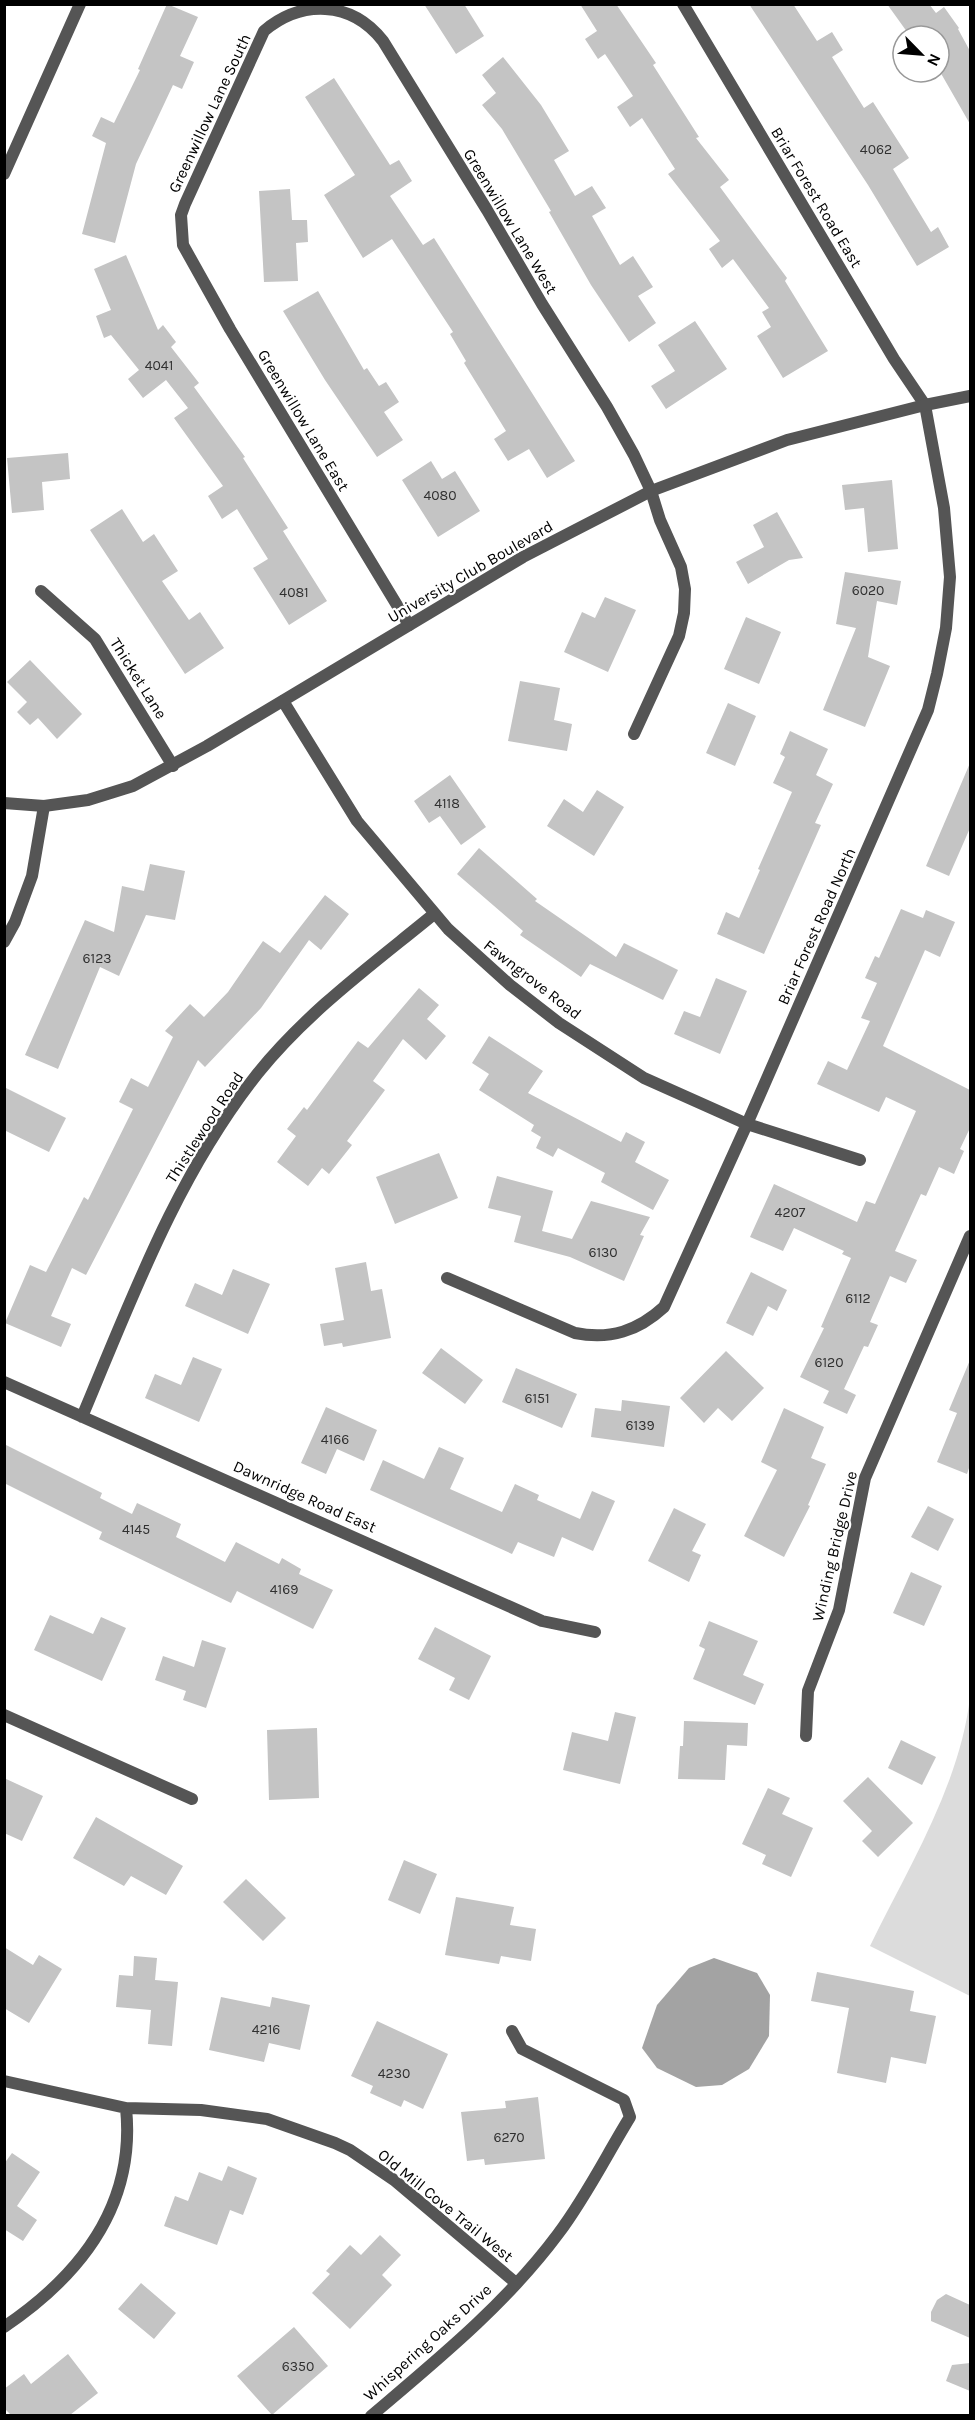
<svg xmlns="http://www.w3.org/2000/svg" width="975" height="2420" viewBox="0 0 975 2420" font-family="Karla,sans-serif">
  <style>
    .green { fill: #dcdcdc }
    .water { fill: #a3a3a3 }
    .building { fill: #c4c4c4 }
    .lines { fill: none; stroke-linecap: round; stroke-linejoin: round }
    .minor { stroke: #555; stroke-width: 12 }
    .tertiary { stroke: #555; stroke-width: 12 }
    .labels { text-anchor: middle; stroke-width: 4.5; stroke-linejoin: round; paint-order: stroke }
    .number-label { font-size: 14px; fill: #313131 }
    .street-label { font-size: 16px; fill: #000; stroke: #fff }
  </style>
  <rect width="100%" height="100%" fill="#fff"/>
  <path class="green" d="M970,1697V1996L870,1946C908,1868 960,1785 970,1697Z"/>
  <path class="water" d="M714,1958L757,1973L770,1995L769,2036L749,2069L722,2085L696,2087L657,2068L642,2048L657,2005L689,1968Z"/>
  <path class="building" d="M167,4L198,17L180,56L194,62L182,89L173,85L136,164L115,243L82,234L106,143L92,136L101,117L114,123L140,70L138,69Z
    M424,4H464L484,36L456,54Z
    M580,4H616L656,63L653,65L699,137L696,138L729,180L720,187L787,278L785,281L828,351L783,378L757,336L771,327L762,312L769,308L733,259L722,268L709,249L720,241L668,174L675,169L642,118L630,127L617,107L633,96L605,54L598,59L585,39L597,31Z
    M749,4H793L817,41L832,32L843,50L832,57L864,108L873,102L909,158L893,169L931,232L938,227L949,247L917,266L868,185Z
    M887,4H929L936,13L944,7L959,28L958,29L970,51V124L939,70V36H910Z
    M503,57L541,105L569,151L554,160L575,196L592,186L606,208L592,216L620,265L633,256L653,287L638,296L656,323L629,342L591,285L549,212L551,211L502,129L482,105L496,93L482,75Z
    M334,78L390,165L399,160L412,181L390,196L423,245L434,238L575,461L547,478L529,449L508,461L494,439L506,431L464,363L466,361L450,334L453,332L392,239L363,258L324,195L355,175L305,97Z
    M290,189L292,220H307L308,242L296,243L298,281L264,282L259,191Z
    M126,255L158,330L163,325L176,342L171,347L199,383L194,387L245,457L243,458L288,528L283,531L327,601L289,625L253,568L268,559L237,509L222,519L208,496L223,486L174,418L188,408L166,380L143,398L128,379L139,370L111,335L104,338L96,316L111,310L94,269Z
    M318,291L364,370L367,368L379,386L386,382L399,402L384,412L403,440L377,457L325,380L283,311Z
    M695,321L727,369L666,409L651,386L675,371L658,345Z
    M68,453L70,479L42,482L44,510L12,513L7,458Z
    M431,461L442,479L455,471L480,511L438,537L402,480Z
    M892,480L898,549L868,552L864,508L845,510L842,485Z
    M122,509L143,542L154,534L178,571L162,581L189,620L200,612L224,648L185,674L90,530Z
    M777,512L803,558L789,560L748,584L736,562L764,547L753,525Z
    M845,572L901,581L897,605L877,601L868,657L890,666L865,727L823,710L856,628L836,624Z
    M605,597L636,610L608,672L564,652L582,612L595,618Z
    M746,617L781,632L759,684L724,669Z
    M30,660L82,714L57,739L38,718L30,725L17,712L27,702L7,682Z
    M520,681L560,688L554,720L572,724L567,751L508,741Z
    M728,703L756,716L735,766L706,753Z
    M790,731L828,749L816,775L833,784L815,823L821,825L764,954L717,934L726,912L739,918L760,870L758,869L792,792L773,783L785,757L780,754Z
    M970,763V828L949,876L926,866Z
    M450,775L486,827L461,845L440,816L429,823L414,801Z
    M597,790L624,807L594,856L547,826L564,799L583,812Z
    M479,848L537,899L535,901L616,957L624,943L678,970L663,1000L590,964L581,977L520,935L523,931L457,874Z
    M150,864L185,871L175,920L146,915L119,976L100,967L58,1069L25,1055L85,920L114,932L122,886L144,891Z
    M325,895L349,914L321,950L309,940L261,1008L205,1067L198,1060L86,1275L72,1268L51,1316L71,1324L61,1347L5,1323L30,1265L46,1272L84,1197L88,1200L133,1109L119,1102L131,1078L148,1087L173,1037L165,1031L190,1004L204,1017L228,992L263,941L280,953Z
    M901,909L923,918L926,910L955,922L940,957L925,950L883,1046L970,1090V1128L960,1149L964,1151L954,1174L939,1167L926,1196L921,1194L895,1251L917,1260L906,1283L890,1276L870,1322L878,1325L868,1347L864,1346L844,1389L856,1395L847,1414L823,1403L829,1391L800,1377L824,1328L821,1327L851,1258L842,1254L844,1251L794,1228L783,1251L750,1237L774,1184L857,1222L866,1201L875,1204L916,1111L886,1097L879,1112L817,1084L828,1061L847,1070L870,1021L861,1018L877,983L865,978L875,956L879,958Z
    M716,978L747,991L720,1054L674,1034L684,1011L700,1017Z
    M419,988L439,1005L427,1019L446,1036L426,1060L403,1039L373,1081L385,1090L347,1141L352,1145L329,1174L322,1168L308,1186L277,1162L296,1136L287,1129L304,1107L307,1110L358,1041L368,1048Z
    M489,1036L543,1071L528,1093L621,1142L626,1132L645,1142L635,1162L669,1180L653,1210L601,1182L605,1173L558,1148L553,1157L536,1148L541,1137L531,1131L534,1125L479,1090L489,1074L472,1063Z
    M4,1087L66,1118L49,1152L4,1130Z
    M439,1153L458,1198L395,1224L376,1177Z
    M497,1176L553,1191L542,1231L572,1239L591,1201L650,1217L640,1235L644,1236L624,1281L570,1257L514,1242L521,1216L488,1208Z
    M366,1262L371,1291L382,1289L391,1338L343,1347L342,1343L324,1346L320,1324L344,1320L335,1268Z
    M233,1269L270,1284L248,1334L185,1306L195,1283L222,1295Z
    M751,1272L787,1290L777,1311L768,1306L753,1336L726,1323Z
    M441,1348L483,1380L465,1404L422,1373Z
    M726,1351L764,1388L732,1421L718,1408L704,1423L680,1398Z
    M193,1357L222,1369L199,1422L145,1398L155,1374L181,1385Z
    M970,1360V1465L967,1474L937,1462L957,1413L949,1410Z
    M516,1368L577,1394L562,1428L502,1402Z
    M622,1400L670,1406L664,1447L591,1437L595,1408L621,1411Z
    M326,1407L377,1430L364,1461L337,1449L326,1474L301,1463Z
    M784,1408L824,1427L811,1458L826,1464L808,1505L810,1506L784,1557L744,1536L777,1470L761,1462Z
    M4,1444L102,1493L100,1498L132,1514L137,1503L181,1524L176,1537L225,1562L236,1542L279,1564L282,1558L301,1569L299,1574L333,1590L313,1629L237,1591L231,1603L99,1539L102,1532L4,1483Z
    M439,1447L464,1458L450,1489L502,1512L515,1484L539,1495L537,1500L580,1519L592,1491L615,1501L593,1551L562,1537L554,1557L518,1542L512,1554L370,1490L383,1460L424,1479Z
    M928,1506L954,1519L938,1551L911,1537Z
    M674,1508L706,1524L692,1551L701,1555L689,1582L648,1561Z
    M911,1572L942,1586L924,1626L893,1613Z
    M50,1615L93,1634L101,1617L126,1628L102,1681L34,1650Z
    M709,1621L758,1641L743,1675L764,1684L755,1705L693,1679L705,1649L699,1646Z
    M435,1627L491,1656L469,1700L449,1690L455,1678L418,1659Z
    M202,1640L226,1648L206,1708L183,1700L186,1691L155,1680L163,1656L194,1667Z
    M615,1712L636,1717L620,1784L563,1770L572,1732L608,1741Z
    M684,1721L748,1723L747,1746L727,1745L725,1780L678,1779L680,1746H683Z
    M317,1728L319,1798L269,1800L267,1730Z
    M901,1740L936,1757L922,1785L888,1768Z
    M868,1777L913,1823L878,1857L862,1841L872,1831L843,1801Z
    M4,1778L43,1796L22,1841L4,1833Z
    M768,1788L790,1798L782,1814L813,1828L791,1877L762,1864L766,1855L742,1844Z
    M96,1817L183,1866L166,1895L131,1876L124,1886L73,1858Z
    M404,1860L437,1874L420,1914L388,1900Z
    M246,1879L286,1918L263,1941L223,1902Z
    M456,1897L514,1907L510,1925L536,1929L531,1961L501,1956L499,1964L445,1955Z
    M4,1947L33,1965L39,1955L62,1969L29,2023L4,2008Z
    M134,1956L157,1958L155,1980L178,1982L172,2046L148,2044L151,2010L116,2007L119,1975L133,1976Z
    M817,1972L914,1991L910,2011L936,2016L926,2064L891,2057L886,2083L837,2073L849,2008L811,2001Z
    M221,1997L270,2007L272,1997L310,2005L300,2050L269,2043L264,2062L209,2050Z
    M377,2021L448,2054L423,2109L404,2100L401,2107L370,2093L373,2086L351,2076Z
    M538,2097L545,2159L485,2165L484,2159L467,2161L461,2112L506,2108L505,2101Z
    M12,2153L40,2172L17,2206L37,2220L23,2241L4,2229V2164Z
    M228,2166L257,2178L243,2215L230,2210L217,2245L164,2226L175,2196L188,2201L199,2172L222,2181Z
    M380,2235L401,2255L382,2275L392,2285L350,2329L312,2293L330,2274L326,2271L350,2245L361,2255Z
    M141,2283L176,2313L154,2339L118,2309Z
    M946,2294L970,2305V2338L931,2321V2312L937,2300Z
    M294,2327L328,2366L272,2415L237,2376Z
    M68,2354L98,2393L70,2415H11L4,2408V2389L24,2374L31,2384Z
    M970,2363V2391L946,2381L952,2365Z"/>
  <g class="lines">
    <path class="minor" d="M4,174L80,4
      M41,591L95,639L173,766
      M409,625L230,329L183,245L181,215L185,204L264,31C301,0 351,0 383,41L487,210L542,304L607,407L634,455L651,491L660,520L681,567L685,589L684,613L679,636L634,734
      M283,701L357,821L448,929L510,985L559,1023L644,1078L747,1124L860,1160
      M4,942L15,922L32,876L44,806
      M447,1278L575,1333C610,1340 638,1331 664,1307L747,1124L928,710L937,674L946,628L950,577L944,508L925,405L894,359L683,4
      M4,1382L542,1621L595,1632
      M82,1417C132,1298 177,1175 258,1073C308,1011 373,964 434,914
      M4,1715L192,1799
      M806,1736L808,1691L839,1610L865,1478L970,1236
      M4,2081L126,2108L201,2110L267,2119L335,2143L350,2150L394,2180L516,2283
      M4,2327C81,2275 136,2205 126,2108
      M371,2416C437,2360 506,2304 558,2234C586,2197 606,2156 630,2117L624,2100L522,2049L512,2031"/>
    <path class="tertiary" d="M4,803L44,806L88,800L133,786L207,746L523,557L651,491L787,440L925,405L970,396"/>
  </g>
  <g class="labels">
    <g class="number-label">
      <text x="876" y="154">4062</text>
      <text x="159" y="370">4041</text>
      <text x="440" y="500">4080</text>
      <text x="868" y="595">6020</text>
      <text x="294" y="597">4081</text>
      <text x="447" y="808">4118</text>
      <text x="97" y="963">6123</text>
      <text x="790" y="1217">4207</text>
      <text x="603" y="1257">6130</text>
      <text x="858" y="1303">6112</text>
      <text x="829" y="1367">6120</text>
      <text x="537" y="1403">6151</text>
      <text x="640" y="1430">6139</text>
      <text x="335" y="1444">4166</text>
      <text x="136" y="1534">4145</text>
      <text x="284" y="1594">4169</text>
      <text x="266" y="2034">4216</text>
      <text x="394" y="2078">4230</text>
      <text x="509" y="2142">6270</text>
      <text x="298" y="2371">6350</text>
    </g>
    <g class="street-label">
      <text transform="translate(209 113) rotate(-65)" y="6">Greenwillow Lane South</text>
      <text transform="translate(817 197) rotate(59)" y="6">Briar Forest Road East</text>
      <text transform="translate(511 221) rotate(59)" y="6">Greenwillow Lane West</text>
      <text transform="translate(304 420) rotate(59)" y="6">Greenwillow Lane East</text>
      <text transform="translate(470 571) rotate(-30)" y="6">University Club Boulevard</text>
      <text transform="translate(139 678) rotate(58)" y="6">Thicket Lane</text>
      <text transform="translate(816 926) rotate(-66)" y="6">Briar Forest Road North</text>
      <text transform="translate(533 979) rotate(38)" y="6">Fawngrove Road</text>
      <text transform="translate(204 1127) rotate(-57)" y="6">Thistlewood Road</text>
      <text transform="translate(305 1496) rotate(24)" y="6">Dawnridge Road East</text>
      <text transform="translate(834 1546) rotate(-77)" y="6">Winding Bridge Drive</text>
      <text transform="translate(446 2205) rotate(39)" y="6">Old Mill Cove Trail West</text>
      <text transform="translate(427 2342) rotate(-42)" y="6">Whispering Oaks Drive</text>
    </g>
  </g>
  <rect width="975" height="2420" fill="none" stroke="#000000" stroke-width="12"/>
  <g transform="translate(921 54) rotate(115)"><circle r="28" fill="#ffffff" stroke="#999999" stroke-width="1.5"/>
  <path d="M0-4.5L10 22L0 15L-10 22Z" fill="#000000"/>
  <text y="-9" font-size="16" font-weight="bold" text-anchor="middle" fill="#000000">N</text>
  </g>
</svg>
